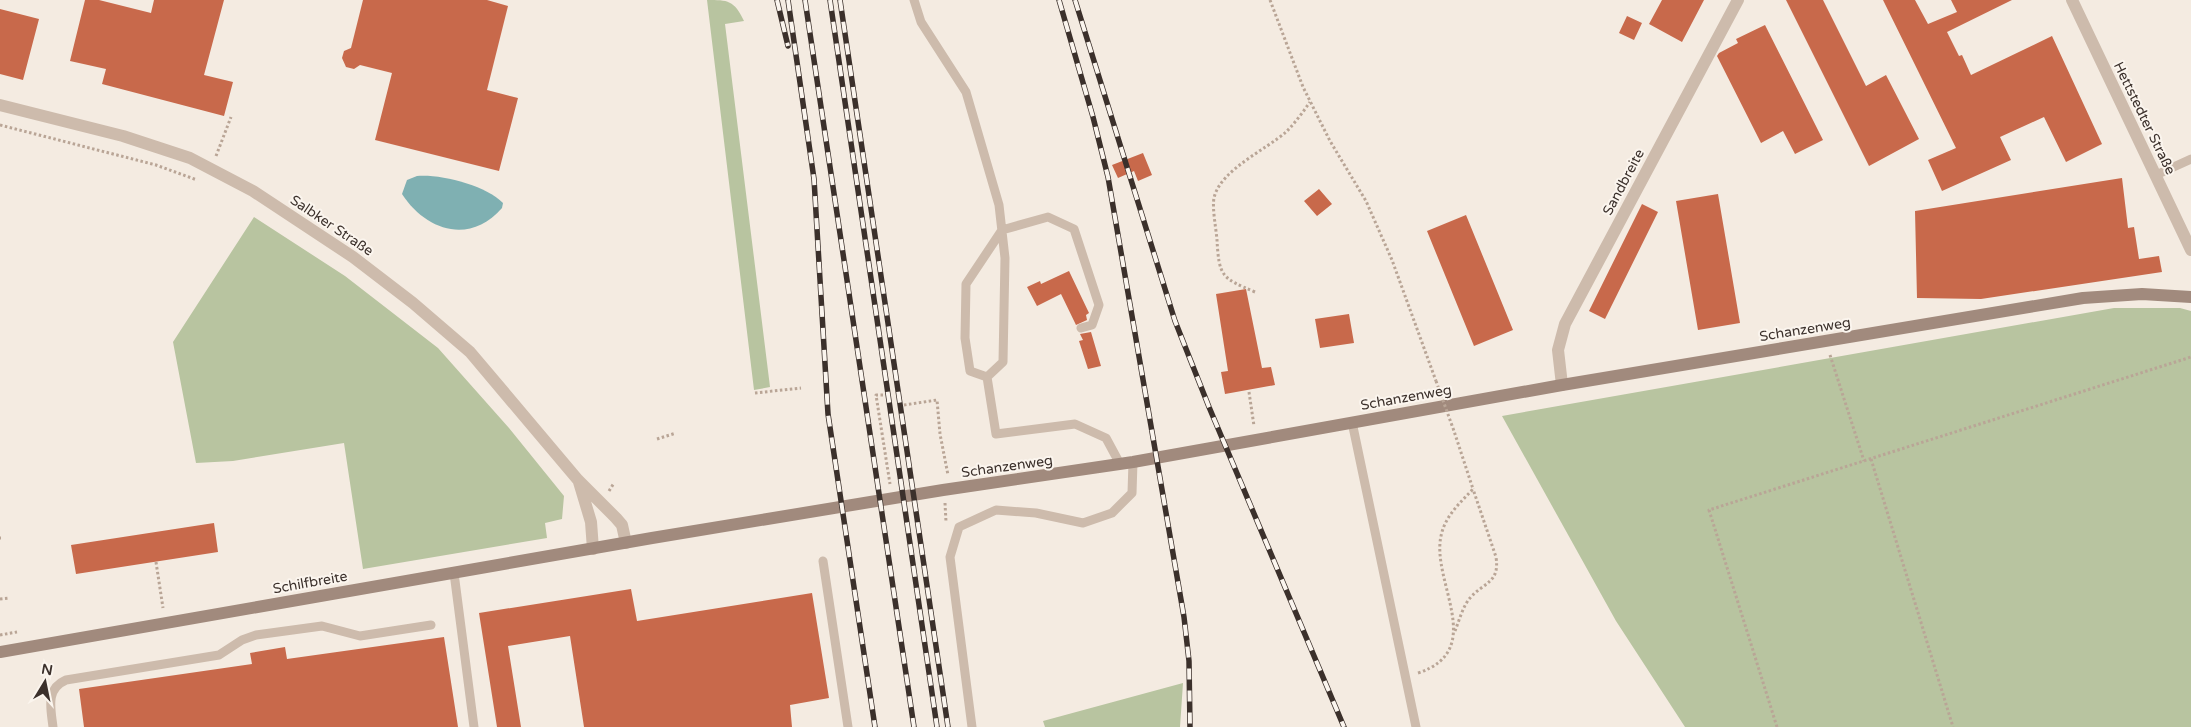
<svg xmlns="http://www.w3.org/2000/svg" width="2191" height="727" viewBox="0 0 2191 727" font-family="'Varela Round',sans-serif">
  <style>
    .green { fill: #b8c4a0 }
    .water { fill: #7fb0b2 }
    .building { fill: #c8694b }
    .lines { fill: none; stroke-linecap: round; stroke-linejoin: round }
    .path { stroke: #b9a596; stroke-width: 3; stroke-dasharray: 2.5 2.5; stroke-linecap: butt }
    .lane { stroke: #cdbbac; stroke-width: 9 }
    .street { stroke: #cdbbac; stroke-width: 12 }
    .secondary { stroke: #a18a7d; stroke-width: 12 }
    .rail-casing { stroke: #3b302b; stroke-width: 5.5 }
    .rail { stroke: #fbf5ee; stroke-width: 4; stroke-dasharray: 11; stroke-linecap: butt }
    .path-bridge { stroke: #b9a596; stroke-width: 3; stroke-dasharray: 2.5 2.5; stroke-linecap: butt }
    .labels { text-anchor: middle; stroke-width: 4; stroke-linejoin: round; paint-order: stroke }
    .street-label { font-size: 14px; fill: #3b302b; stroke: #fbf5ee }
  </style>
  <rect width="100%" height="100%" fill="#f4ebe1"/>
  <path class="green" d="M707,0C728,0 734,0 744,21L725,24L770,387L754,390Z
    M254,217L345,276L438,348L509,428L564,496L562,519L545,523L547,538L363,569L344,443L233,461L196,463L173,342Z
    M2114,308H2180L2191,311V727H1685L1616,621L1502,416Z
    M1183,683L1180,727H1045L1043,721Z"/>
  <path class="water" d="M417,176C441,174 485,185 503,203L502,208C470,245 426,231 402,194L407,180Z"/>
  <path class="building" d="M85,0H99L151,13L154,0H224L204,75L233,82L224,116L102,84L106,69L70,61Z
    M363,0H487L508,6L487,90L518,98L499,171L375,140L392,73L360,65L354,69L346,67L342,58L344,51L351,48Z
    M1662,0H1704L1682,42L1649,24Z
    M1786,0H1823L1866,86L1886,75L1919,139L1869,166Z
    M1883,0H1915L1928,24L1957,12L1951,0H2012L1947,32L1959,56L1962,55L1971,75L2052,36L2102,144L2066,162L2044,117L2000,137L2011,160L1942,191L1928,160L1956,148Z
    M0,9L39,19L23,80L0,74Z
    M1627,16L1642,23L1634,40L1619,33Z
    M1765,25L1823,140L1795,154L1783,131L1761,143L1717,56L1719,53L1738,43L1736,39Z
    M1143,153L1152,175L1138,181L1134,171L1118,178L1112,165Z
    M2122,178L2128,228L2134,227L2139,259L2159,256L2162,272L1981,299L1917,298L1915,211Z
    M1319,189L1332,204L1317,216L1304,201Z
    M1718,194L1740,323L1698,330L1676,201Z
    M1642,204L1658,212L1605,319L1589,311Z
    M1466,215L1513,330L1474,346L1427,231Z
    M1069,271L1089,313L1086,315L1087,320L1076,325L1061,294L1037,306L1027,287L1040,281L1041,284Z
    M1246,289L1262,368L1271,367L1275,385L1225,394L1221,372L1228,371L1216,294Z
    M1349,314L1354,343L1320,348L1315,319Z
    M1091,332L1101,366L1088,369L1079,341L1083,340L1080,334Z
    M214,523L218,552L76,574L71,545Z
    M631,589L637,621L812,593L829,698L790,705L792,727H584L570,636L508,646L521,727H497L479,613Z
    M444,637L458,727H84L79,689L252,664L250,653L285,647L287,659Z"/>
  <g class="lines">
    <path class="path" d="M1270,0L1303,87L1330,141L1366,201L1392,260L1436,381
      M0,125L156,165L197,180
      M216,156L231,117
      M1255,292C1222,278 1219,277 1217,240C1216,228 1212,208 1214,198C1220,170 1267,149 1286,132C1295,123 1303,112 1310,102
      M1830,355L1864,461
      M1249,392L1254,426
      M755,393L801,388
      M883,395H876L890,484
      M904,405L937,400L940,434L948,475
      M657,439L676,433
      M1871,459L1953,727
      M609,491L614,483
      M945,503L946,522
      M0,538H1
      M156,562L163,608
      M0,599L9,598
      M1455,631C1459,621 1463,606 1470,598C1484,582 1500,583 1496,557L1473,489
      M0,635L17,632
      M1418,673C1488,650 1431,582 1441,536C1445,516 1460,503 1473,489L1454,431
      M1777,727L1709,510L2191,357"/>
    <path class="lane" d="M914,0L921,22L966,92L999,205L1005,258L1003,362L987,377
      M2156,175L2191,159
      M987,377L970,371L965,338L966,284L1002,230L1048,217L1074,229L1099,305L1092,325L1081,328
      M987,377L996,434L1075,424L1106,438L1120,464
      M1352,422L1416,727
      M823,561L848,727
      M454,573L474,727
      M53,727C51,709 45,689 66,680L219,655L242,640L256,635L322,626L360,636L431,625
      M972,727L950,557L959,527L996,510L1036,513L1083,523L1112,513L1132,493L1133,462"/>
    <path class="street" d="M2072,0L2191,250
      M0,105L123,136L190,158L253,191L353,257L413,303L470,352L578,480L616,518L622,525L626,543
      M1562,385L1558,350L1565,324L1738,0
      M579,482L591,522L593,549"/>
    <path class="secondary" d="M0,652L652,538L943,490L1133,462L1562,385L2083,298L2142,294L2191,297"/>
    <defs>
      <path id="rail" d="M777,0L788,46
        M788,0L814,179L828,414L875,727
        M805,0L914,727
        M830,0L937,727
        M840,0L948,727
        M1059,0L1093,117L1108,177L1184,617L1189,661L1190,727
        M1075,0L1175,321L1209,407L1344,727"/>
    </defs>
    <use href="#rail" class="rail-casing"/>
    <use href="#rail" class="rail"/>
    <path class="path-bridge" d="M1436,381L1454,431"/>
  </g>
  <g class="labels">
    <g class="street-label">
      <text transform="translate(2145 118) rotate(64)" y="5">Hettstedter Straße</text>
      <text transform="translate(1623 182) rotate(-62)" y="5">Sandbreite</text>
      <text transform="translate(332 225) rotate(34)" y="5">Salbker Straße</text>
      <text transform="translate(1805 329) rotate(-9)" y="5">Schanzenweg</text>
      <text transform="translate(1406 397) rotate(-10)" y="5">Schanzenweg</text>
      <text transform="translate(1007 466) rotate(-8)" y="5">Schanzenweg</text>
      <text transform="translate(310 582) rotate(-10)" y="5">Schilfbreite</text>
    </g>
  </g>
  <g transform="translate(45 682) rotate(10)" stroke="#fbf5ee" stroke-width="4" paint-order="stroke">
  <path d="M0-4L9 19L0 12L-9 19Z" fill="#3b302b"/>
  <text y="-8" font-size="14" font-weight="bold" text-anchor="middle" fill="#3b302b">N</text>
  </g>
</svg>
